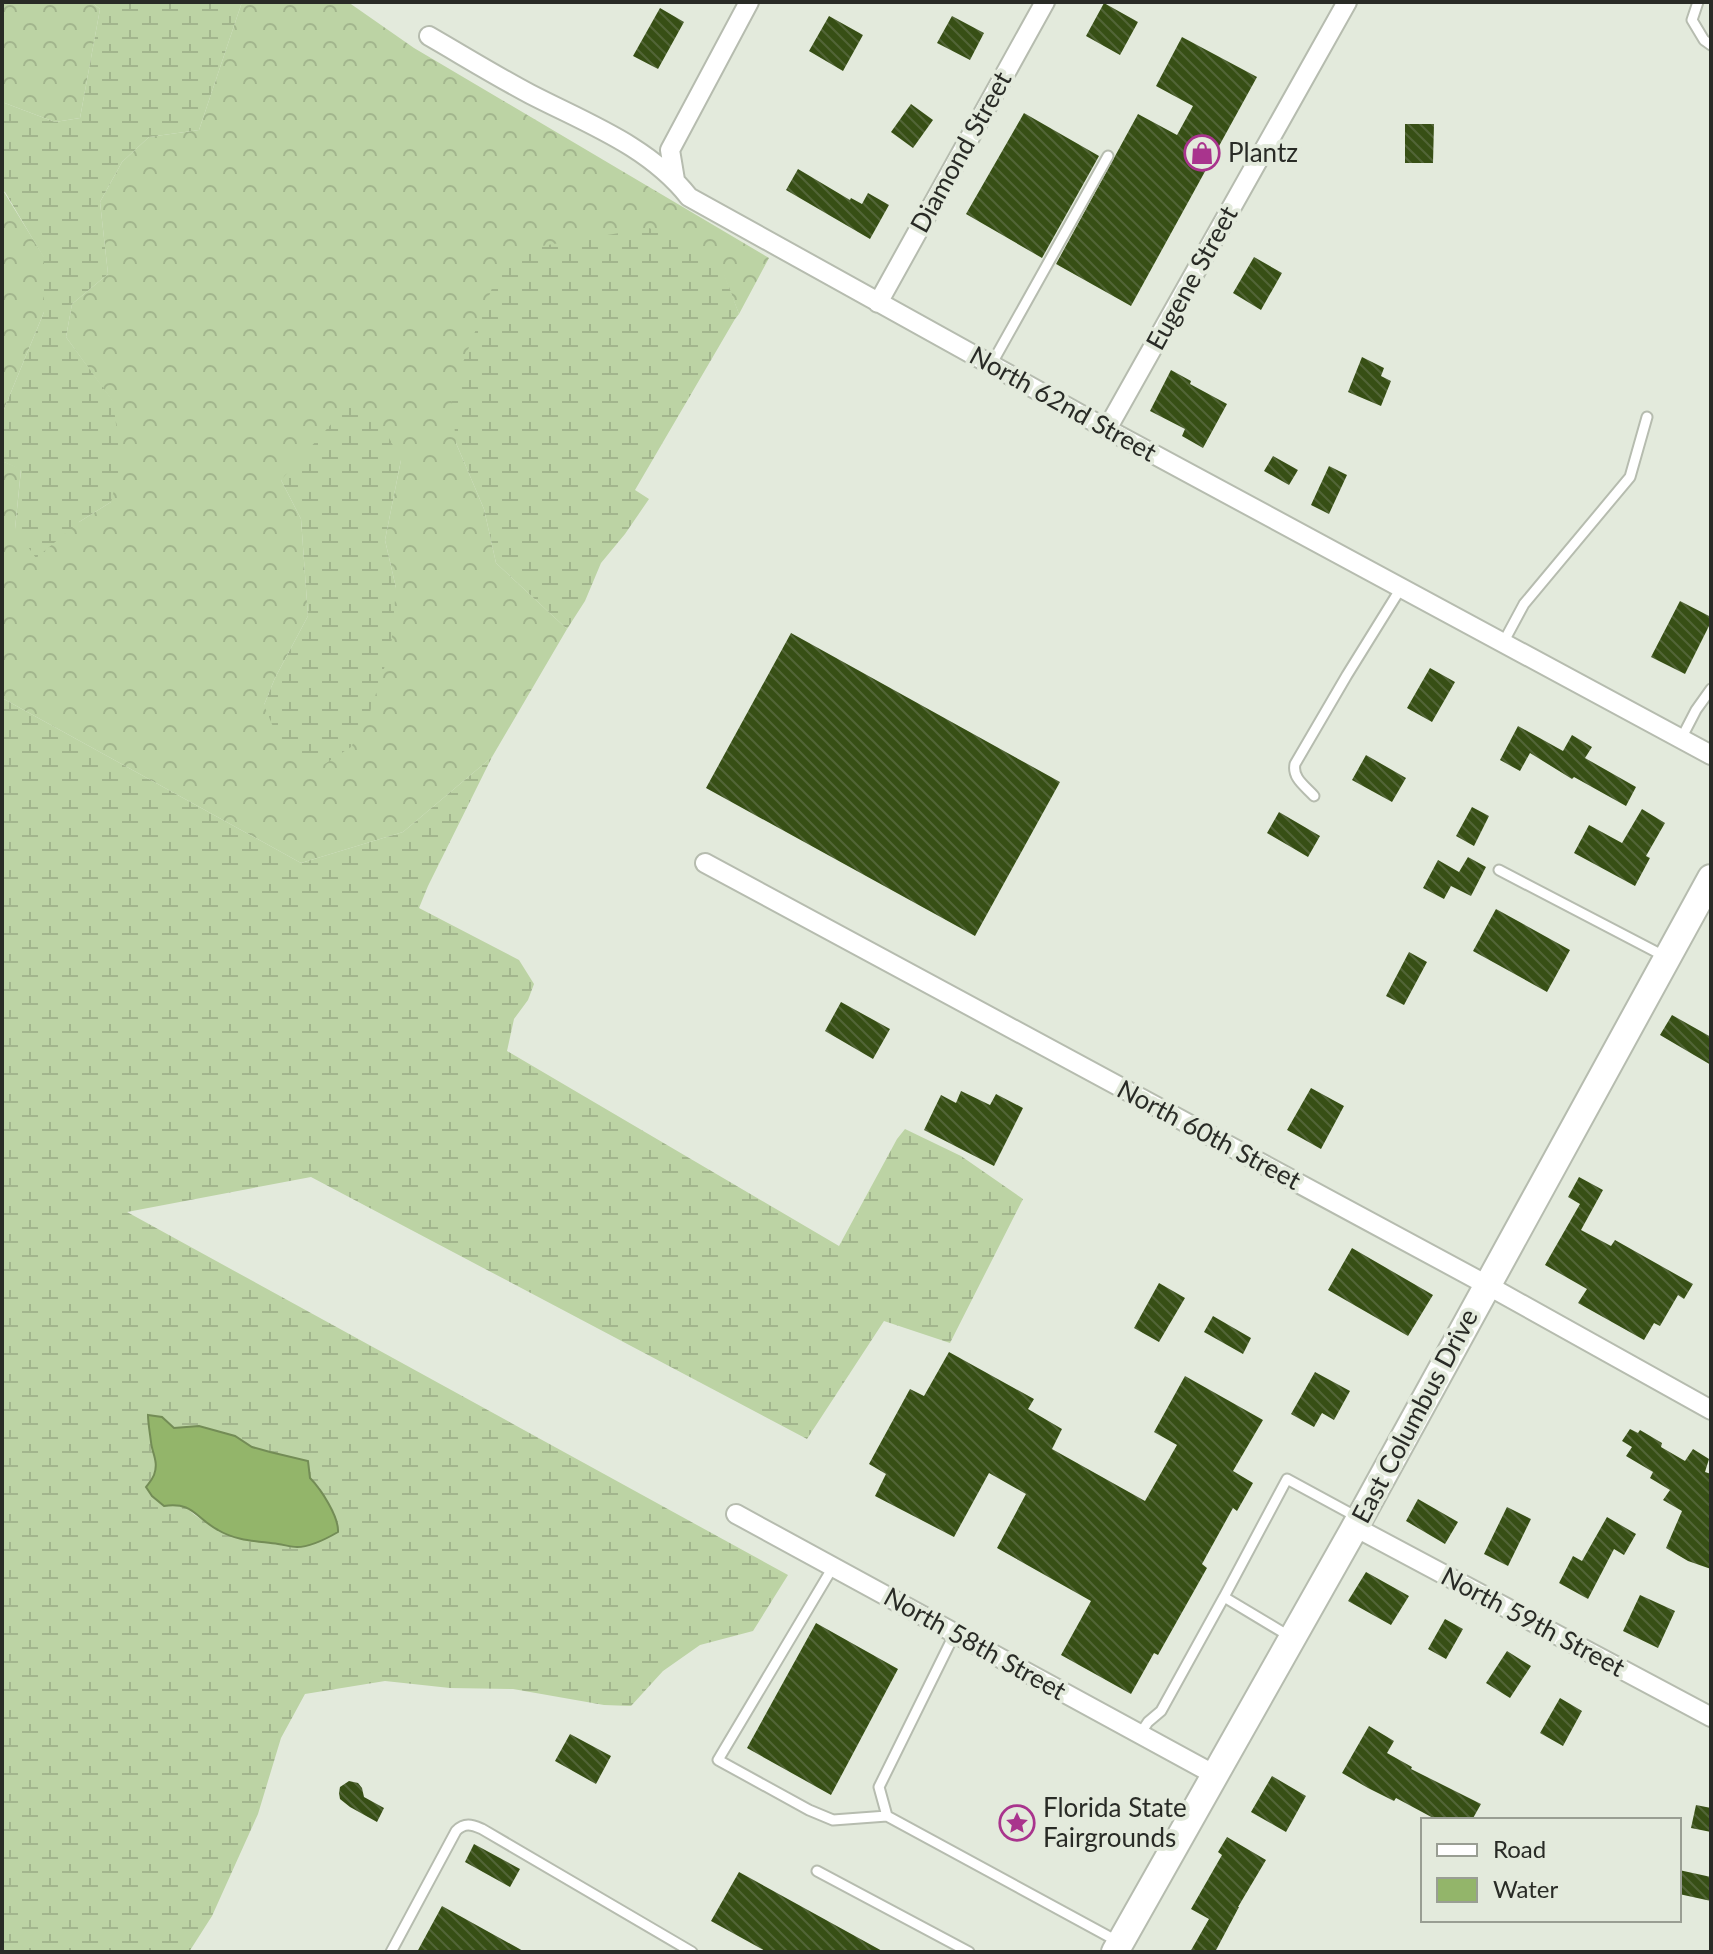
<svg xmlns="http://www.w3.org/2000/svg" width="1713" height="1954" viewBox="0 0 1713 1954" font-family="Lato,sans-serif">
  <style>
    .forest { fill: url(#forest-crowns); fill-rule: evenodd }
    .wetland { fill: url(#wetland-marsh); fill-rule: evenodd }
    .water { fill: #93b56a; stroke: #738c56; stroke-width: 2 }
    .building { fill: url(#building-back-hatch) }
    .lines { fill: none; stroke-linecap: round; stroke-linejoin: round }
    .lane-casing { stroke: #b6bcaf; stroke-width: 13 }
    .street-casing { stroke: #b6bcaf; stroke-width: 22 }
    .secondary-casing { stroke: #b6bcaf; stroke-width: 30 }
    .lane { stroke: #fff; stroke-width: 9 }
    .street { stroke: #fff; stroke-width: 18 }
    .secondary { stroke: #fff; stroke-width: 26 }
    .labels { text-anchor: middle; stroke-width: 8; stroke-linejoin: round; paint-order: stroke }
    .street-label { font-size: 26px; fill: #292b26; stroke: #e3eadc }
    .poi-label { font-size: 26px; fill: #292b26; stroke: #e3eadc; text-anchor: start }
  </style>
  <defs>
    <pattern id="forest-crowns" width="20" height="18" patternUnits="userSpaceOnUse" patternTransform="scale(2)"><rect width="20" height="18" fill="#bcd3a4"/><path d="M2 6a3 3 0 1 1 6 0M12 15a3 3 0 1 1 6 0" fill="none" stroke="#a2b58d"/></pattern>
    <pattern id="wetland-marsh" width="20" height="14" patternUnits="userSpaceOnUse" patternTransform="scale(2)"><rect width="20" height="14" fill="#bcd3a4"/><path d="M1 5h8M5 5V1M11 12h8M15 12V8" fill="none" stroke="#a2b58d"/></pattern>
    <pattern id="building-back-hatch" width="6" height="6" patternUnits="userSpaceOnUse" patternTransform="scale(2)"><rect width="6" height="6" fill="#374f15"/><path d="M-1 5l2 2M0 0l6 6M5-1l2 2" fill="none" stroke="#526537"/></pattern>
  </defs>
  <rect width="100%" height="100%" fill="#e3eadc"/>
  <path class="forest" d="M2,2H91L100,9L80,118L55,122L2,102Z
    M242,2H348L414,48L769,258L739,314L718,260L456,443L484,509L496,563L567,629L492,757L403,832L301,863L2,698V461L21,469L15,529L79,522L111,502L113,402L66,337L72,304L108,274L100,202L122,162L149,137L199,130ZM401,460L385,540L396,588L264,705L275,678L308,616L301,519L281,480Z
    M2,191L4,192L44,257V312L2,414Z"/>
  <path class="wetland" d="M91,2H242L199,130L149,137L122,162L100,202L108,274L72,304L66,337L113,401L121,463L111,502L79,522L36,558L15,529L21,470L2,461V414L44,312V258L5,192L2,191V102L55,122L80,118L100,9Z
    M649,228L719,260L739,314L735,319L635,490L649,499L625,534L601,563L585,601L567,629L496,563L484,509L456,443L451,393L498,273L524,249Z
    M352,401L383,427L401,460L385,540L396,588L391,647L369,715L351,747L323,765L284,753L264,705L275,678L308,616L301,519L281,480Z
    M2,698L301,863L403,832L492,757L428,886L419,908L519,960L534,984L528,1000L514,1019L507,1051L839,1246L897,1139L905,1129L961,1156L1023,1199L950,1343L884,1321L807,1439L311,1177L127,1212L788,1575L753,1631L700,1645L663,1671L631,1706L604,1705L513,1689L450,1688L385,1681L305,1694L281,1738L258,1814L212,1916L189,1952H2ZM162,1417L174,1428L200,1426L235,1436L252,1447L270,1452L308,1461L310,1478L320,1488L338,1524C329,1531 318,1542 307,1546C293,1550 217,1527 203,1520C183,1510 193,1502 164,1506L155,1474V1454L151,1444V1434Z"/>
  <path class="water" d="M148,1415L162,1417L174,1428L199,1426L235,1436L252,1447L270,1452L308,1461L310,1478C321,1489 339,1517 338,1532C326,1539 311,1547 297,1547C291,1547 285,1545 278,1544C258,1541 236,1541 218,1530C194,1517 194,1502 164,1506L152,1496L146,1487C149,1483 152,1480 154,1475C159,1462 152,1453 151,1442C150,1433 148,1423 148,1415Z"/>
  <path class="building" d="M1104,3L1138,22L1120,55L1086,36Z
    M660,8L684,22L658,69L633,56Z
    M829,16L863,35L843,71L809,51Z
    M952,16L984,33L970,60L937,43Z
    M1182,37L1257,77L1131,306L1056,264L1138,114L1177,135L1193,106L1156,86Z
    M911,104L933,120L913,148L891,132Z
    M1024,113L1099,156L1042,258L966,214Z
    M1405,124H1434L1433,163H1405Z
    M798,169L850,200L851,198L862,204L868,193L889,205L870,239L786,190Z
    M1254,257L1282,273L1261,310L1233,293Z
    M1362,357L1384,368L1381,376L1391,381L1381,406L1348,392Z
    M1171,370L1191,381L1190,384L1227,404L1203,448L1182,436L1185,429L1150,411Z
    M1273,456L1298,470L1289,485L1264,471Z
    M1329,466L1347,475L1329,514L1311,505Z
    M1680,601L1711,617V622L1685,674L1651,657Z
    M791,633L1060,782L975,936L706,788Z
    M1430,668L1455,682L1432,722L1407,708Z
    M1518,726L1563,751L1572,735L1592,747L1585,758L1636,787L1626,806L1574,777L1572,779L1530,753L1520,771L1500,760Z
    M1366,755L1406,778L1392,802L1352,780Z
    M1472,807L1489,816L1474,846L1456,836Z
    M1642,809L1665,823L1646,856L1650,858L1635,886L1574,853L1589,825L1622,843Z
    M1279,812L1320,836L1308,857L1267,833Z
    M1468,857L1486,867L1471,896L1451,886L1444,899L1423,888L1438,860L1459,872Z
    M1496,909L1570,950L1547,992L1473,951Z
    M1409,952L1427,962L1404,1005L1386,996Z
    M841,1002L890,1029L873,1059L825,1031Z
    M1672,1015L1711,1037V1065L1660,1035Z
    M1311,1088L1344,1106L1321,1149L1287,1130Z
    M961,1091L990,1105L996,1094L1023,1108L994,1166L924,1130L941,1095L956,1103Z
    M1579,1177L1603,1190L1581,1230L1611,1246L1615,1240L1693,1284L1684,1299L1678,1295L1660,1326L1654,1323L1644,1340L1578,1303L1587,1289L1545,1265L1580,1204L1568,1197Z
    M1352,1248L1433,1295L1408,1336L1328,1290Z
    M1159,1283L1185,1298L1159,1342L1134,1328Z
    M1213,1316L1251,1338L1243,1354L1204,1332Z
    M949,1352L1034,1399L1028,1409L1062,1429L1052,1449L1145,1501L1177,1445L1154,1432L1185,1376L1263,1420L1233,1471L1253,1483L1237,1511L1233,1508L1202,1564L1207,1568L1158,1655L1154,1653L1131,1694L1061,1655L1091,1601L997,1548L1026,1494L989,1473L954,1537L875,1496L886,1474L869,1464L910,1389L924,1396Z
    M1315,1372L1350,1391L1334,1420L1322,1413L1314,1427L1291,1414Z
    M1630,1429L1638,1433L1640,1430L1662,1443L1661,1447L1685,1461L1693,1449L1709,1459L1705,1472L1711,1474V1569L1688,1561L1666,1548L1682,1511L1663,1500L1670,1490L1650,1478L1653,1472L1626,1456L1632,1447L1622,1441Z
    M1418,1499L1458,1522L1445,1544L1406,1521Z
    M1507,1507L1531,1519L1508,1566L1484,1554Z
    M1607,1517L1636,1534L1624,1555L1614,1549L1588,1599L1559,1583L1573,1556L1582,1561Z
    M1366,1572L1409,1596L1391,1625L1348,1601Z
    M1640,1595L1675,1611L1658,1648L1623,1631Z
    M1445,1619L1463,1629L1446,1659L1428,1649Z
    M816,1623L898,1669L831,1795L747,1748Z
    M1507,1651L1531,1666L1510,1698L1486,1683Z
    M1560,1698L1582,1711L1563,1746L1540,1733Z
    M1369,1726L1394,1741L1387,1753L1412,1767L1411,1769L1481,1804L1472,1820H1437L1396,1798L1394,1801L1368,1788L1342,1773Z
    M570,1734L611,1756L596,1784L555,1761Z
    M1272,1776L1306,1796L1286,1832L1251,1812Z
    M349,1781L358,1783L362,1788L364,1797L384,1808L377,1822L350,1807L340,1799L339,1793L340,1787Z
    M1696,1805L1711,1808V1832L1691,1828Z
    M1227,1837L1266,1860L1238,1907H1239L1215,1952H1190L1209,1919L1191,1909L1222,1855L1218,1852Z
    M474,1844L520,1869L510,1887L465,1862Z
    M1679,1870L1711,1877V1901L1679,1894Z
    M739,1872L884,1952H767L711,1921Z
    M442,1906L525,1952H417Z"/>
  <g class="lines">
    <defs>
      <path id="lane" d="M1698,2L1692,20L1704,40L1711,45
        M991,365L1108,156
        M1503,643L1524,604L1630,477L1647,417
        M1681,739L1696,710L1711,689
        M1314,796C1305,786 1292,778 1295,764L1347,675L1401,588
        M1499,870L1664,956
        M833,1567L718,1760L809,1810L833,1820L887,1816
        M955,1633L879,1787L887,1816L1117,1941
        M1289,1636L1224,1597L1287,1479L1357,1517
        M1140,1734L1148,1722L1161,1711L1224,1597
        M817,1871L969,1952
        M391,1952L456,1831C465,1822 472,1825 482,1829L692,1952"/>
      <path id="street" d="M429,36C462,55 496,76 530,94C586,123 649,146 689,197L1107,429L1711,755
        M675,180L670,150L749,2
        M878,303L1045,2
        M1107,429L1347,2
        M705,863L1487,1285L1711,1410
        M736,1514L1215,1775
        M1355,1527L1711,1717"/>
      <path id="secondary" d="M1115,1952L1355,1527L1711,878"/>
    </defs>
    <use href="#lane" class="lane-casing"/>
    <use href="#street" class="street-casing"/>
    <use href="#secondary" class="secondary-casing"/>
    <use href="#lane" class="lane"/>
    <use href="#street" class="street"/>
    <use href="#secondary" class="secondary"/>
  </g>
  <defs>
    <symbol id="shop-ring" viewBox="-11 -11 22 22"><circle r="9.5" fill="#e3eadc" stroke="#a9348d" stroke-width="1.5"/><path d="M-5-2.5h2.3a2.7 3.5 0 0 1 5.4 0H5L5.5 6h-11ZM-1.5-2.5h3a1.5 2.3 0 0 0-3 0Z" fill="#a9348d"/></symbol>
    <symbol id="sight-ring" viewBox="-11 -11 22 22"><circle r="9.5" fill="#e3eadc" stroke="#a9348d" stroke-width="1.5"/><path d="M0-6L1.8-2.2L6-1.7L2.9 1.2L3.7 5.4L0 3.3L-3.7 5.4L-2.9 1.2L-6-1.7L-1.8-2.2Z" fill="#a9348d"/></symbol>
  </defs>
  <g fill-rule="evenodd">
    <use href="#shop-ring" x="1182" y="133" width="40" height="40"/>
    <use href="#sight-ring" x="997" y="1803" width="40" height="40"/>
  </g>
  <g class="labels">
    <g class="street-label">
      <text transform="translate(961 152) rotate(-61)" y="9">Diamond Street</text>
      <text transform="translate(1192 278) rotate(-61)" y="9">Eugene Street</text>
      <text transform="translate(1063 404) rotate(29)" y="9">North 62nd Street</text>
      <text transform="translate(1209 1135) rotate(28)" y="9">North 60th Street</text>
      <text transform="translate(1415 1416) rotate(-62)" y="9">East Columbus Drive</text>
      <text transform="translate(1533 1622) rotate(28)" y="9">North 59th Street</text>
      <text transform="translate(975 1644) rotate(29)" y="9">North 58th Street</text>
    </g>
    <g class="poi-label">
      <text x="1228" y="162">Plantz</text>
      <text x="1043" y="1817">Florida State<tspan x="1043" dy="30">Fairgrounds</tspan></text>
    </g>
  </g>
  <rect width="1713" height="1954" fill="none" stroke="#292b26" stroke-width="8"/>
  <rect x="1421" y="1818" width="260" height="104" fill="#e3eadc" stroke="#999e93" stroke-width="2"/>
  <rect x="1437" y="1844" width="40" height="12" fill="#ffffff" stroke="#999e93" stroke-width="2"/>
  <text x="1493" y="1858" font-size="24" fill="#292b26">Road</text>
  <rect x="1437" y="1878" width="40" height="24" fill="#93b56a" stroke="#999e93" stroke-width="2"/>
  <text x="1493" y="1898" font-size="24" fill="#292b26">Water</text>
</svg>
